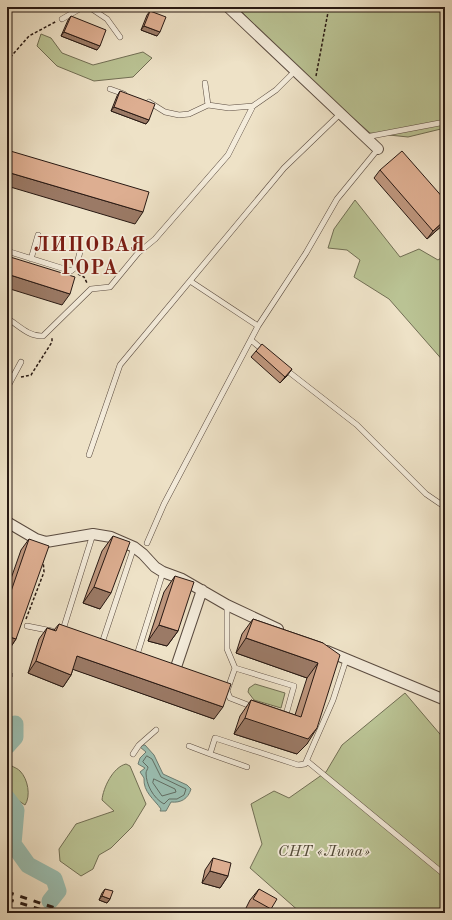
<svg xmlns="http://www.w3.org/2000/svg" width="452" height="920" viewBox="0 0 452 920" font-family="'Old Standard TT',serif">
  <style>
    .green { fill: #bac394; stroke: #716e54 }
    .water { fill: #9abeb1; stroke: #6c7c72 }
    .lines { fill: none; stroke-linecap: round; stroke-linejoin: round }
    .shore { stroke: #616c62; stroke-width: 1 }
    .river { stroke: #9abeb1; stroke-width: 17 }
    .service-casing { stroke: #5a4b40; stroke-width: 6 }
    .minor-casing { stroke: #5a4b40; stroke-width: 12 }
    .path { stroke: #281913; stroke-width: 1.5; stroke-dasharray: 3 2; stroke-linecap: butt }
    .service { stroke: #f4ecdb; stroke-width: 5 }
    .minor { stroke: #f4ecdb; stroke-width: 10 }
    .rail { stroke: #281913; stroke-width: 3; stroke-dasharray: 7 7; stroke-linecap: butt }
    .wall { fill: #be967d; stroke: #281913 }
    .shaded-wall { fill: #9b7a66; stroke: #281913 }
    .building { fill: #ddae91; stroke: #281913 }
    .labels { text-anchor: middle; stroke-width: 3.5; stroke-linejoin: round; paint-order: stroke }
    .park-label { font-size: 16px; font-style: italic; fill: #544c3a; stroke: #f4ecdb }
    .district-label { font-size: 20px; font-weight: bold; letter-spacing: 1px; fill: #7a1f14; stroke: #f4ecdb }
  </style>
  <rect width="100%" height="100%" fill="#eee2c7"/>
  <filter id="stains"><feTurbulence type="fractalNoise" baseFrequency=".005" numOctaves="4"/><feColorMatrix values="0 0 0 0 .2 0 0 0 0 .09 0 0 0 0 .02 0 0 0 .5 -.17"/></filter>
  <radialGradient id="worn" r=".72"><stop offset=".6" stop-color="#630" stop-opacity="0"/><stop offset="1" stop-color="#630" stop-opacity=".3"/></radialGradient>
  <path class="green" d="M237,7H445V128L408,137L370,133L304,74Z
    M41,34L51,38L62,53L93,65L143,52L152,58L133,77L94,81L57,66L37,46Z
    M355,200L400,257L419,249L438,260L445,255V363L389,299L354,277L360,260L347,250L328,248L334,229Z
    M255,684L285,693L281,708L254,700L248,692L249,688Z
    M405,693L445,740V913H301L250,868L262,844L251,804L274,791L289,798L326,772L342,745Z
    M7,762C11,767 16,767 20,771C28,779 31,796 25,805L7,793Z
    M126,764L130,766L146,804L132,827L111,848L99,855L93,869L81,876L60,861L59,849L76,824L114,811L102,800C103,788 113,767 126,764Z"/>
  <path class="water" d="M142,745H145L154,755L163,774L187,785L191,789C188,799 181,803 171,802L166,811H160L161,809C154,799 143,792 144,778L140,772L145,768L138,764L140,758L146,752L140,747Z"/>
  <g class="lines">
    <path class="shore" d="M147,756L152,759L161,777L186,789L184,795L177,799H169L164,804C153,798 146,784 146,773C146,771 148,769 148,767L143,762Z
      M154,779L175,789L176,792L162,796L153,783Z"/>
    <path class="river" d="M7,746L15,737V724
      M7,798L16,810L13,844L28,865L54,879L58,891L50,901"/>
    <defs>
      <path id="service" d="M89,7L107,19L120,37
        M62,19L83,7
        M205,83L208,105
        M110,89L124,94
        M149,102L165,112L179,115L189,114L208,105L229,108L253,106
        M366,137L445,122
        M7,251L71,271L76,267L80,252
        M31,259L38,235
        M190,281L258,326
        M7,318C18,325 29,337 43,336L91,289L110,287L138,253L155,239L228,155L253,106L276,90L295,71
        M251,340L264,351
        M285,369L357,425L426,494L445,507
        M7,388L21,362
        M89,455L120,365L284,168L340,114
        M147,543L164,504L258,326L306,253L337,199L378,149
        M227,605V649L235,668L227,691L230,698L253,707
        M27,626L52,631
        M62,633L93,534
        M101,646L134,547
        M136,658L163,572
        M235,668L294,686L285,718
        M7,674L10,675
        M189,746L210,754
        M133,754L139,745L156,730
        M307,761L445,875
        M247,767L210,754L215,738L298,765L305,764L333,700L346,660"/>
      <path id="minor" d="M228,7L378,149
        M7,522L36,539L46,542L93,534L111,537L134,547L143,554L155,567L163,572L182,579L227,605L278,629
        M327,651L445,700
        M174,673L202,590"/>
    </defs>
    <use href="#service" class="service-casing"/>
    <use href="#minor" class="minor-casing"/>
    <path class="path" d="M7,61L29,36L57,21
      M316,76L329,7
      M78,274L84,277L87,283
      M21,377L31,375L52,342V337
      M26,619L44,572L43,560"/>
    <use href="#service" class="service"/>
    <use href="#minor" class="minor"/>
    <path class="rail" d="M7,892L70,913
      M7,899L52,913"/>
  </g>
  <path class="wall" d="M150,11L157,36L141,30L147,15Z
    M71,16L97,50L61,36L68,20Z
    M120,91L149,120L146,124L111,111L117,96Z
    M380,170L445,223L427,239L374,178Z
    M256,351L287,376L280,383L251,357Z
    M113,536L100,609L83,603L102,551Z
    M29,539L16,639L8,651L7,650V590L21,550Z
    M175,576L178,631L167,646L148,641L164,592Z
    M253,619L323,643L307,744L297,754L234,734L240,716L251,700L295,715L307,678L236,653L242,634Z
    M59,624L214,719L73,669L71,675L63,687L28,673L39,639L47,628L54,630Z
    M213,858L228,876L220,888L202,883L205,870Z
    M105,889L110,899L107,903L99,900L102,893Z
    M259,889L271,909L268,913H250L245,910L250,900Z"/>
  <path class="shaded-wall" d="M144,26L160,32L157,36L141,30Z
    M64,32L100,46L97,50L61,36Z
    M114,107L149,120L146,124L111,111Z
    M7,172L143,212L135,224L7,186Z
    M445,220V223L427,239L433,231Z
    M7,274L70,294L62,305L7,288Z
    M292,369L287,376L280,383L285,377Z
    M94,587L111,593L100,609L83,603Z
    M159,625L178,631L167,646L148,641Z
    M7,636L16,639L8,651L7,650Z
    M246,638L318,663L307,678L236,653Z
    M77,656L223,707L214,719L69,668Z
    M36,661L71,675L63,687L28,673Z
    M245,718L317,728L307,744L297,754L234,734Z
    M210,871L228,876L220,888L202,883Z
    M102,896L110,899L107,903L99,900Z"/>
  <path class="building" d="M150,11L166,17L160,32L144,26Z
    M71,16L106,30L100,46L64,32Z
    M120,91L155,104L149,120L114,107Z
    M7,150L149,192L143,212L7,172Z
    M402,151L445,200V220L433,231L380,170Z
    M7,256L75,277L70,294L7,274Z
    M262,344L292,369L285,377L256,351Z
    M113,536L130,542L111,593L94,587Z
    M29,539L49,546L16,639L7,636V603Z
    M175,576L194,582L178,631L159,625Z
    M253,619L323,643L340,655L317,728L308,739L245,718L251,700L301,717L318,663L246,638Z
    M59,624L231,684L223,707L77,656L71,675L36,661L47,628L56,631Z
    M213,858L231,863L228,876L210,871Z
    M105,889L113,891L110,899L102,896Z
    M259,889L277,899L271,909L253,899Z"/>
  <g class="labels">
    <g class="park-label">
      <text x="324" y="856">СНТ «Липа»</text>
    </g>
    <g class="district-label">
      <text x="90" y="251">ЛИПОВАЯ<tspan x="90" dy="23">ГОРА</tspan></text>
    </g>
  </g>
  <rect width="452" height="920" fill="none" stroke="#eee2c7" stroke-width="24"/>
  <rect x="8" y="8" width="436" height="904" fill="none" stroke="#281913" stroke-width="2"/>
  <rect x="12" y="12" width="428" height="896" fill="none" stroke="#281913"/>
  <rect width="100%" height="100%" filter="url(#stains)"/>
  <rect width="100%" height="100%" fill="url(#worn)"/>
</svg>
